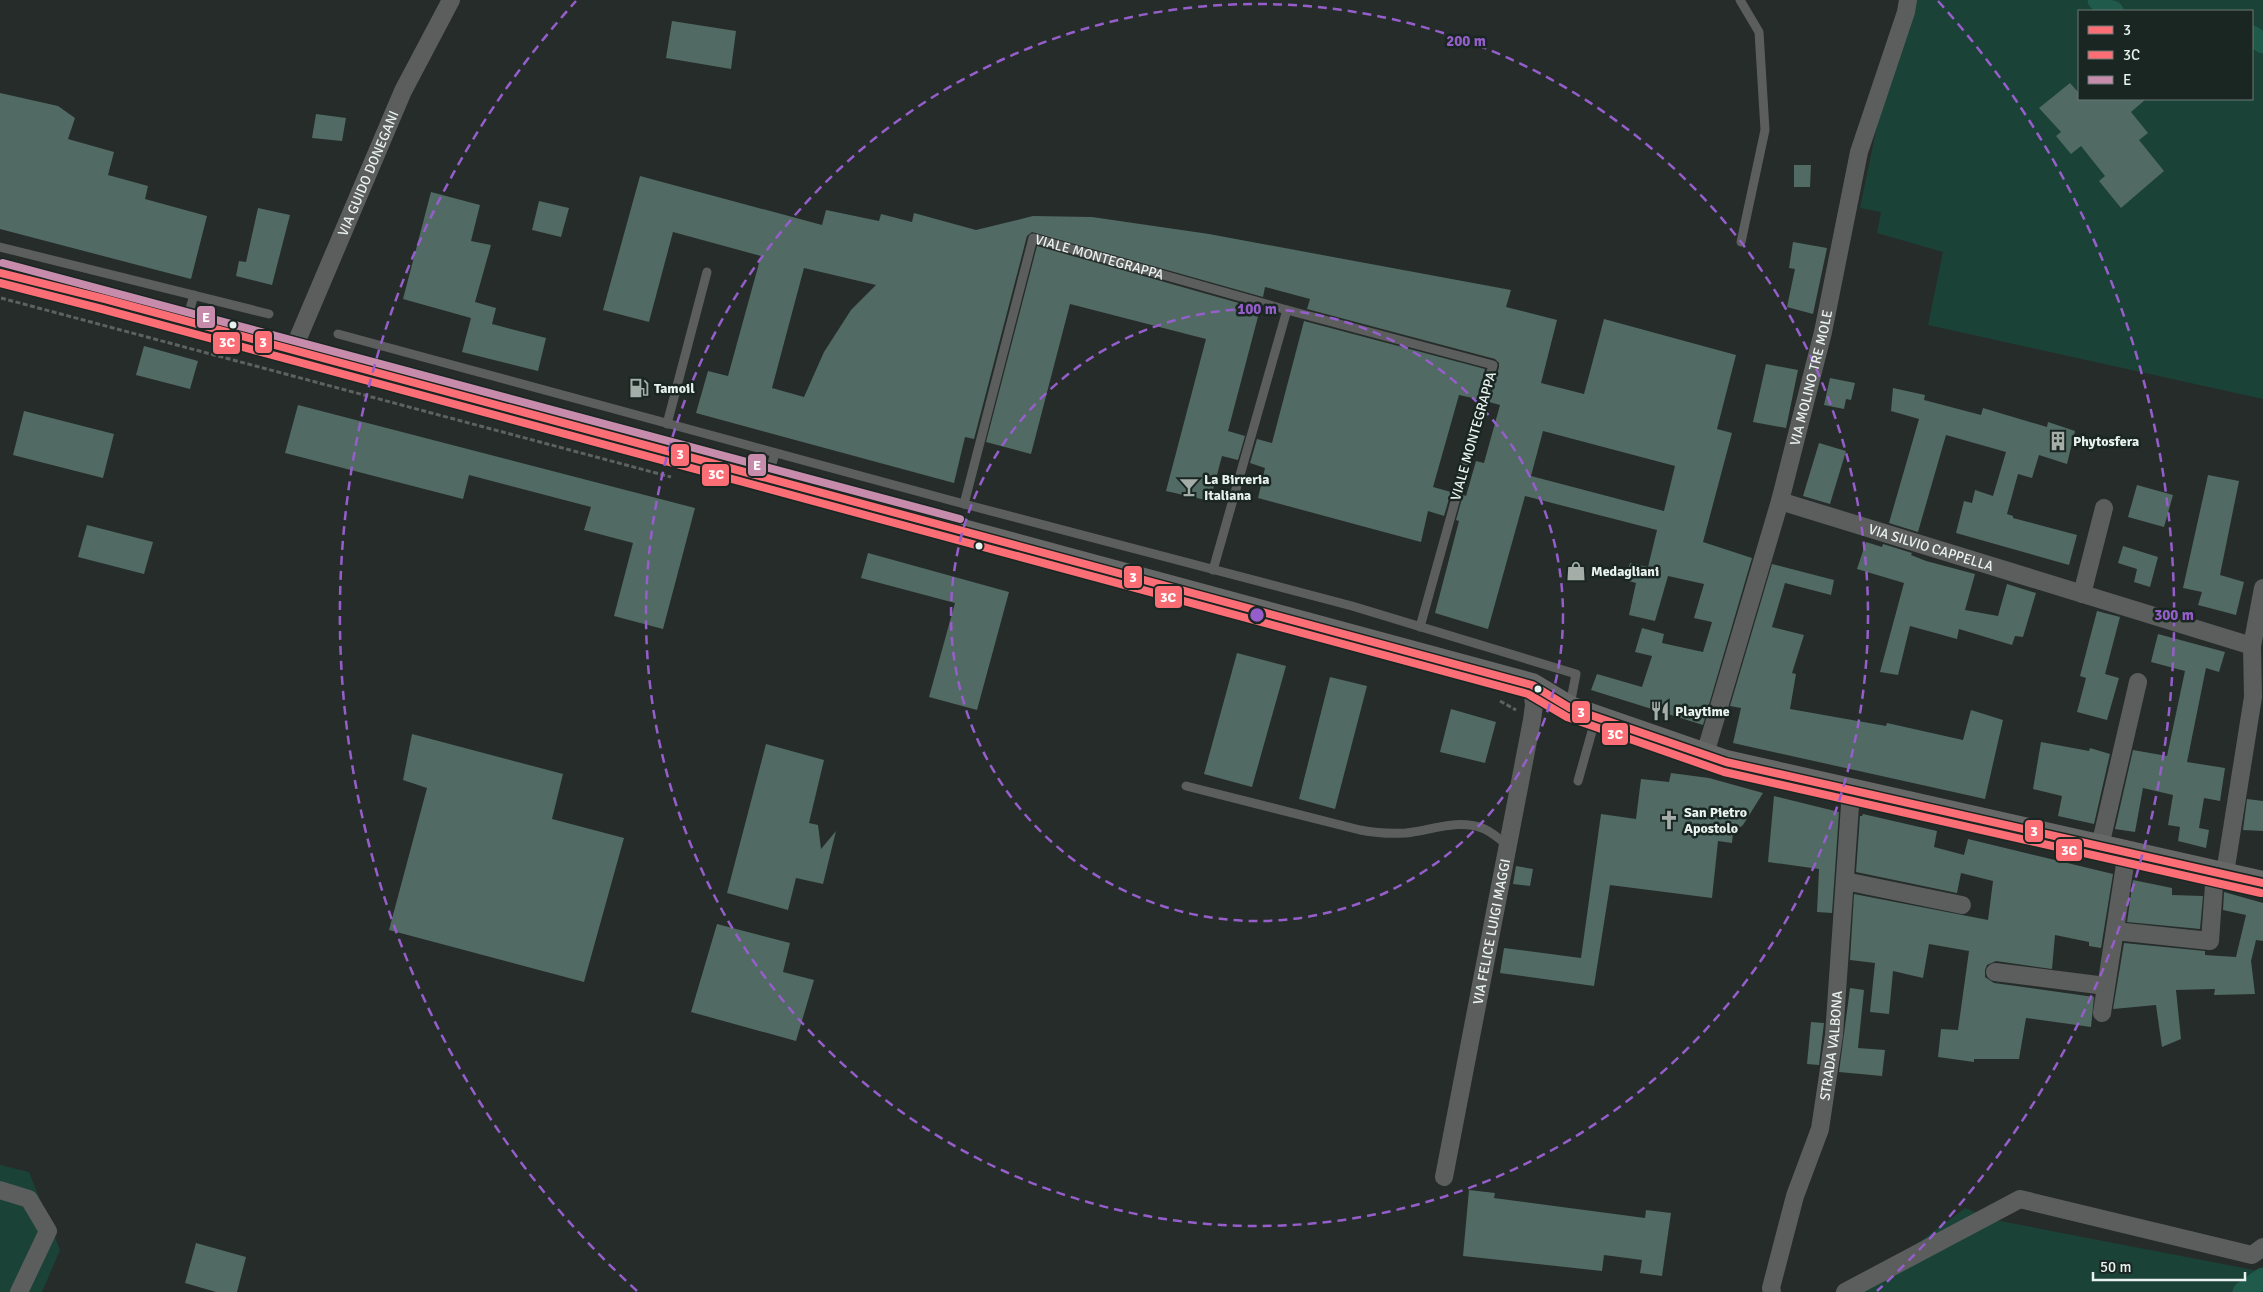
<svg xmlns="http://www.w3.org/2000/svg" width="2263" height="1292" viewBox="0 0 2263 1292" font-family="Signika,sans-serif">
  <style>
    .green { fill: #1b4237; fill-rule: evenodd }
    .lines { fill: none; stroke-linecap: round; stroke-linejoin: round }
    .canal { stroke: #205a4b; stroke-width: 21 }
    .building { fill: #516a63; fill-rule: evenodd }
    .path { stroke: #5d6160; stroke-width: 3; stroke-dasharray: 5 2.5; stroke-linecap: butt }
    .lane { stroke: #5b5e5d; stroke-width: 9 }
    .street { stroke: #5b5e5d; stroke-width: 18 }
    .secondary { stroke: #666867; stroke-width: 24 }
    .bus-1-casing { stroke: #192622; stroke-width: 11 }
    .bus-2-casing { stroke: #192622; stroke-width: 11 }
    .bus-3-casing { stroke: #192622; stroke-width: 11 }
    .bus-1 { stroke: #fb6e76; stroke-width: 8 }
    .bus-2 { stroke: #fb6e76; stroke-width: 8 }
    .bus-3 { stroke: #c78cac; stroke-width: 8 }
    .ring { fill: none; stroke: #965ecb; stroke-width: 2.5; stroke-dasharray: 9 6 }
    .bus-dot { fill: #e9f2ee; stroke: #192622; stroke-width: 2 }
    .labels { text-anchor: middle; stroke-width: 5; stroke-linejoin: round; paint-order: stroke }
    .street-label { font-size: 14px; fill: #e9f2ee; stroke: #192622 }
    .poi-label { font-size: 14px; font-weight: bold; fill: #e9f2ee; stroke: #192622; text-anchor: start }
    .centre { fill: #965ecb; stroke: #192622; stroke-width: 2.5 }
    .ring-label { font-size: 15px; text-anchor: middle; font-weight: bold; fill: #965ecb; stroke: #192622; stroke-width: 5; stroke-linejoin: round; paint-order: stroke }
    .line-badge { stroke: #192622; stroke-width: 2 }
    .badge-label { font-size: 14px; text-anchor: middle; font-weight: bold; fill: #fff }
  </style>
  <rect width="100%" height="100%" fill="#262c2a"/>
  <path class="green" d="M1915,0H2263V399L1928,325L1943,252L1877,233L1881,212L1860,208L1880,111L1917,2ZM2079,11H2252V99H2079Z
    M0,1165L29,1172L60,1250L42,1292H0Z
    M1965,1208L1995,1220L2259,1271L2233,1292H1852Z"/>
  <g class="lines">
    <path class="canal" d="M2098,0L2107,10L2113,11
      M2252,36L2263,43
      M2243,1292L2263,1278"/>
  </g>
  <path class="building" d="M672,21L736,31L731,69L666,58Z
    M2070,83L2079,93V99H2146L2131,112L2148,133L2139,140L2164,171L2121,208L2099,181L2105,176L2081,146L2071,154L2056,136L2061,132L2039,108Z
    M0,93L58,106L75,118L68,139L114,152L108,175L148,186L145,199L207,216L191,279L0,229Z
    M316,114L346,118L342,141L312,138Z
    M1794,165H1811L1810,187H1794Z
    M640,176L822,225L826,210L879,221L881,214L912,222L914,213L976,230L1033,216L1092,217L1209,234L1511,290L1506,307L1557,320L1541,383L1584,394L1604,319L1736,355L1717,429L1732,433L1703,542L1752,558L1703,725L1591,690L1597,674L1642,687L1652,656L1635,652L1642,628L1664,634L1662,643L1703,652L1712,622L1694,618L1704,584L1668,576L1655,621L1629,615L1636,583L1625,580L1630,563L1648,567L1657,530L1525,496L1488,629L1435,613L1459,521L1456,520L1463,495L1466,496L1476,461L1484,463L1500,405L1489,402L1499,367V363L1495,359L1307,309L1310,299L1265,287L1263,297L1032,232L1027,236L974,439L965,437L954,483L696,413L708,371L728,376L761,256L673,232L649,322L603,310ZM804,268L876,285L851,310L824,352L804,397L772,388ZM1543,431L1675,466L1664,511L1531,476Z
    M431,192L480,205L471,241L491,245L475,302L496,308L492,324L546,338L538,371L462,352L471,318L403,299Z
    M539,201L569,208L561,237L532,230Z
    M258,208L290,215L272,285L236,276L239,261L246,262Z
    M1793,242L1827,248L1813,314L1787,307L1795,269L1789,268Z
    M1037,246L1260,309L1228,431L1245,436L1238,460L1222,456L1210,501L1166,491L1206,339L1070,304L1031,454L986,442Z
    M1304,321L1485,369L1477,399L1459,395L1433,487L1451,492L1444,516L1428,511L1421,542L1258,498L1265,468L1250,463L1257,439L1272,443Z
    M144,346L198,361L190,389L136,375Z
    M1766,364L1798,370L1786,428L1753,422Z
    M1830,378L1855,383L1851,400L1846,399L1844,409L1824,405Z
    M1893,388L1925,395L1924,400L1981,415L1983,408L2047,427L2048,422L2075,431L2067,464L2039,455L2032,478L2018,474L2007,514L2013,516V518L2077,535L2069,565L1956,533L1964,501L1972,503L1975,490L1993,496L2006,452L1946,435L1918,532L1889,523L1919,419L1891,411Z
    M298,405L695,508L663,629L614,616L633,543L584,530L591,507L469,475L463,499L285,453Z
    M24,411L114,434L103,478L13,455Z
    M1819,443L1846,451L1830,504L1803,496Z
    M2208,475L2239,481L2220,575L2244,582L2236,615L2198,605L2202,592L2183,588Z
    M2137,485L2173,495L2164,527L2128,517Z
    M87,525L153,542L144,574L78,557Z
    M1866,542L1882,547L1883,544L1912,553L1911,555L1926,561L1975,574L1965,610L1998,616L2007,584L2036,593L2023,637L2015,636L2012,645L1959,629L1957,639L1910,626L1898,675L1880,672L1904,583L1857,569Z
    M2123,546L2158,557L2150,587L2134,582L2137,569L2118,563Z
    M868,553L1009,592L977,710L929,697L955,603L861,578Z
    M1772,564L1834,580L1831,595L1785,583L1772,627L1804,635L1792,673L1796,674L1790,709L1886,726L1887,723L1963,740L1971,710L2003,720L1985,799L1733,743L1741,708L1730,706Z
    M2097,611L2120,617L2105,674L2119,678L2107,720L2077,712L2086,678L2080,676Z
    M2158,634L2225,652L2219,672L2206,668L2187,762L2225,768L2220,801L2204,798L2199,828L2209,830L2206,848L2178,841L2180,827L2168,825L2173,795L2143,788L2135,832L2115,829L2133,750L2167,756L2185,671L2151,662Z
    M1237,653L1286,666L1252,787L1204,774Z
    M1330,677L1367,686L1335,809L1299,799Z
    M1451,709L1496,722L1485,763L1440,752Z
    M412,734L563,774L552,819L624,838L584,982L389,930L427,788L403,780Z
    M2041,742L2089,751L2090,748L2110,754L2094,824L2058,816L2062,796L2033,789Z
    M766,744L824,760L809,823L818,825L821,849L836,831L823,884L796,878L788,910L727,893Z
    M1671,773L1709,778L1763,793L1743,825L1733,833L1732,843L1718,841L1712,898L1610,885L1594,986L1500,973L1504,948L1581,958L1601,814L1636,819L1641,779L1669,782Z
    M1774,796L1839,812L1832,913L1817,912L1819,869L1768,862Z
    M2247,799L2263,801V831L2243,830Z
    M1863,814L1937,831L1934,847L1964,855L1968,839L2113,874L2101,948L2089,946V942L2055,935L2052,969L1996,961L1987,965L1985,970V977L1994,983L2094,997L2091,1027L2026,1018L2019,1059H1974V1062L1938,1057L1941,1029L1958,1030L1969,951L1929,944L1923,978L1893,971L1889,1014L1870,1012L1875,963L1850,960L1854,894L1988,920L1993,881L1961,873L1957,893L1856,872L1860,816H1862Z
    M1516,866L1533,869L1530,886L1513,884Z
    M2133,880L2172,888V895L2203,896L2200,929L2127,922Z
    M2224,892L2263,903V941L2256,940L2251,961L2255,994L2214,995L2215,989L2176,990L2181,1039L2162,1047L2156,1005L2113,1009L2124,943L2205,951V955L2236,957L2246,915L2223,910Z
    M717,924L790,943L783,972L814,980L796,1041L691,1012Z
    M1850,988L1864,990L1858,1048L1885,1050L1882,1076L1839,1072Z
    M1811,1022L1824,1023L1819,1065L1807,1064Z
    M1469,1190L1495,1193L1494,1198L1645,1218L1646,1210L1671,1213L1662,1276L1640,1273L1642,1260L1604,1255L1602,1271L1463,1256Z
    M196,1243L246,1257L237,1292H216L185,1283Z"/>
  <g class="lines">
    <path class="path" d="M1,298L671,477
      M1500,701L1516,710"/>
    <g class="lane">
      <path d="M1740,0L1759,32L1765,130L1741,242"/>
      <path d="M0,247L269,314"/>
      <path d="M187,319L194,295"/>
      <path d="M338,334L964,504L1352,606L1576,674L1570,705"/>
      <path d="M667,424L707,272"/>
      <path d="M768,478L775,453"/>
      <path id="s1" d="M964,504L1033,238L1287,310L1493,365L1420,627"/>
      <path d="M1213,570L1287,310"/>
      <path d="M1578,781L1596,717"/>
      <path d="M1186,786L1360,830C1376,833 1391,834 1406,833C1432,830 1457,819 1482,828C1491,831 1500,840 1508,845"/>
    </g>
    <g class="street">
      <path id="s2" d="M293,350L403,91L451,0"/>
      <path id="s3" d="M1780,501L2252,646L2253,697L2225,873"/>
      <path d="M2082,594L2104,508"/>
      <path d="M2252,646L2263,588"/>
      <path id="s4" d="M1705,754L1780,501L1823,332L1859,152L1906,12L1908,0"/>
      <path d="M2100,846L2138,682"/>
      <path d="M1845,881L1962,905"/>
      <path d="M2115,931L2210,941L2215,871"/>
      <path d="M1995,972L2106,986"/>
      <path d="M2102,1013L2127,852"/>
      <path id="s5" d="M1444,1177L1532,720L1534,705L1532,685"/>
      <path d="M0,1190L29,1199L48,1231L19,1292"/>
      <path id="s6" d="M1772,1292L1771,1288L1795,1196L1820,1129L1834,1035L1851,791"/>
      <path d="M1845,1292L2020,1199L2252,1255L2263,1247"/>
    </g>
    <path class="secondary" d="M0,273L105,299L1532,685L1570,708L1726,762L2263,883"/>
    <defs>
      <path id="bus-1" d="M0,273L105,299L1532,685L1570,708L1726,762L2263,883"/>
      <path id="bus-2" d="M0,283L102,309L1528,694L1567,717L1724,772L2261,893"/>
      <path id="bus-3" d="M3,263L960,519"/>
    </defs>
    <use href="#bus-1" class="bus-1-casing"/>
    <use href="#bus-2" class="bus-2-casing"/>
    <use href="#bus-3" class="bus-3-casing"/>
    <use href="#bus-1" class="bus-1"/>
    <use href="#bus-2" class="bus-2"/>
    <use href="#bus-3" class="bus-3"/>
  </g>
  <g class="ring">
    <circle cx="1257" cy="615" r="306"/>
    <circle cx="1257" cy="615" r="611"/>
    <path d="M637 1291A917 917 0 0 1 576 1M1938 1A917 917 0 0 1 1877 1291"/>
  </g>
  <defs>
    <symbol id="fuel-bare" viewBox="-9 -9 18 18"><path d="M-5.5-6h7V0h2V4h1.3V-2.5L3-4.5l.8-.8L6-3V5H2.5V1h-1V6h-7ZM-4.2-4.7v3.2H.2V-4.7Z" fill="#a5ada9" stroke="#192622" stroke-width="2.5" paint-order="stroke"/></symbol>
    <symbol id="building-bare" viewBox="-9 -9 18 18"><path d="M-4-6H4V6H1V3H-1V6H-4ZM-2.5-4.3h1.7v1.8h-1.7ZM.8-4.3h1.7v1.8H.8ZM-2.5-1h1.7V.8h-1.7ZM.8-1h1.7V.8H.8Z" fill="#a5ada9" stroke="#192622" stroke-width="2.5" paint-order="stroke"/></symbol>
    <symbol id="bar-bare" viewBox="-9 -9 18 18"><path d="M-6-5H6L.8 .8V4.5H3.5V6h-7V4.5H-.8V.8Z" fill="#a5ada9" stroke="#192622" stroke-width="2.5" paint-order="stroke"/></symbol>
    <symbol id="shop-bare" viewBox="-9 -9 18 18"><path d="M-5-2.5h2.3a2.7 3.5 0 0 1 5.4 0H5L5.5 6h-11ZM-1.5-2.5h3a1.5 2.3 0 0 0-3 0Z" fill="#a5ada9" stroke="#192622" stroke-width="2.5" paint-order="stroke"/></symbol>
    <symbol id="restaurant-bare" viewBox="-9 -9 18 18"><path d="M-5-6h1v4h1v-4h1v4h1v-4h1v5L-1.5 .5V6h-2V.5L-5-1ZM5-6V6H3V1.5H1.5Q1.5-4 5-6Z" fill="#a5ada9" stroke="#192622" stroke-width="2.5" paint-order="stroke"/></symbol>
    <symbol id="church-bare" viewBox="-9 -9 18 18"><path d="M-1.2-6h2.4v3.5h3.3v2.4h-3.3V6h-2.4V-.1h-3.3v-2.4h3.3Z" fill="#a5ada9" stroke="#192622" stroke-width="2.5" paint-order="stroke"/></symbol>
  </defs>
  <g fill-rule="evenodd">
    <use href="#fuel-bare" x="625" y="374" width="28" height="28"/>
    <use href="#building-bare" x="2044" y="427" width="28" height="28"/>
    <use href="#bar-bare" x="1175" y="473" width="28" height="28"/>
    <use href="#shop-bare" x="1562" y="557" width="28" height="28"/>
    <use href="#restaurant-bare" x="1646" y="697" width="28" height="28"/>
    <use href="#church-bare" x="1655" y="806" width="28" height="28"/>
  </g>
  <g class="bus-dot">
    <circle cx="233" cy="325" r="4.5"/>
    <circle cx="979" cy="546" r="4.5"/>
    <circle cx="1538" cy="689" r="4.5"/>
  </g>
  <g class="labels">
    <g class="street-label">
      <text dy="5" stroke="none"><textPath href="#s2" startOffset="192">VIA GUIDO DONEGANI</textPath></text>
      <text dy="5" stroke="none"><textPath href="#s1" startOffset="344">VIALE MONTEGRAPPA</textPath></text>
      <text dy="5" stroke="none"><textPath href="#s4" startOffset="391">VIA MOLINO TRE MOLE</textPath></text>
      <text transform="translate(1473 436) rotate(-74)" y="5">VIALE MONTEGRAPPA</text>
      <text dy="5" stroke="none"><textPath href="#s3" startOffset="158">VIA SILVIO CAPPELLA</textPath></text>
      <text dy="5" stroke="none"><textPath href="#s5" startOffset="250">VIA FELICE LUIGI MAGGI</textPath></text>
      <text dy="5" stroke="none"><textPath href="#s6" startOffset="255">STRADA VALBONA</textPath></text>
    </g>
    <g class="poi-label">
      <text x="654" y="393">Tamoil</text>
      <text x="2073" y="446">Phytosfera</text>
      <text x="1204" y="484">La Birreria<tspan x="1204" dy="16">Italiana</tspan></text>
      <text x="1591" y="576">Medagliani</text>
      <text x="1675" y="716">Playtime</text>
      <text x="1684" y="817">San Pietro<tspan x="1684" dy="16">Apostolo</tspan></text>
    </g>
  </g>
  <circle cx="1257" cy="615" r="8" class="centre"/>
  <g class="ring-label">
    <text x="1466" y="46">200 m</text>
    <text x="1257" y="314">100 m</text>
    <text x="2174" y="620">300 m</text>
  </g>
  <g class="line-badge">
    <rect x="196" y="305" width="20" height="24" rx="5" fill="#c78cac"/>
    <rect x="254" y="330" width="19" height="24" rx="5" fill="#fb6e76"/>
    <rect x="212" y="331" width="29" height="24" rx="5" fill="#fb6e76"/>
    <rect x="670" y="443" width="20" height="24" rx="5" fill="#fb6e76"/>
    <rect x="747" y="453" width="20" height="24" rx="5" fill="#c78cac"/>
    <rect x="701" y="463" width="29" height="24" rx="5" fill="#fb6e76"/>
    <rect x="1123" y="565" width="20" height="24" rx="5" fill="#fb6e76"/>
    <rect x="1154" y="585" width="29" height="24" rx="5" fill="#fb6e76"/>
    <rect x="1571" y="700" width="20" height="24" rx="5" fill="#fb6e76"/>
    <rect x="1601" y="722" width="28" height="24" rx="5" fill="#fb6e76"/>
    <rect x="2024" y="819" width="20" height="24" rx="5" fill="#fb6e76"/>
    <rect x="2055" y="838" width="28" height="24" rx="5" fill="#fb6e76"/>
  </g>
  <g class="badge-label">
    <text x="206" y="322">E</text>
    <text x="263" y="347">3</text>
    <text x="227" y="347">3C</text>
    <text x="680" y="459">3</text>
    <text x="757" y="470">E</text>
    <text x="716" y="479">3C</text>
    <text x="1133" y="582">3</text>
    <text x="1168" y="602">3C</text>
    <text x="1581" y="717">3</text>
    <text x="1615" y="739">3C</text>
    <text x="2034" y="836">3</text>
    <text x="2069" y="855">3C</text>
  </g>
  <rect x="2078" y="10" width="175" height="90" fill="#192622" stroke="#6c7874"/>
  <rect x="2088" y="26" width="25" height="8" fill="#fb6e76" stroke="#6c7874"/>
  <text x="2123" y="35" font-size="15" fill="#e9f2ee">3</text>
  <rect x="2088" y="51" width="25" height="8" fill="#fb6e76" stroke="#6c7874"/>
  <text x="2123" y="60" font-size="15" fill="#e9f2ee">3C</text>
  <rect x="2088" y="76" width="25" height="8" fill="#c78cac" stroke="#6c7874"/>
  <text x="2123" y="85" font-size="15" fill="#e9f2ee">E</text>
  <path d="M2093 1272v8h152v-8" fill="none" stroke="#e9f2ee" stroke-width="2.5"/>
  <text x="2100" y="1272" font-size="15" fill="#e9f2ee" stroke="#192622" stroke-width="4" paint-order="stroke">50 m</text>
</svg>
